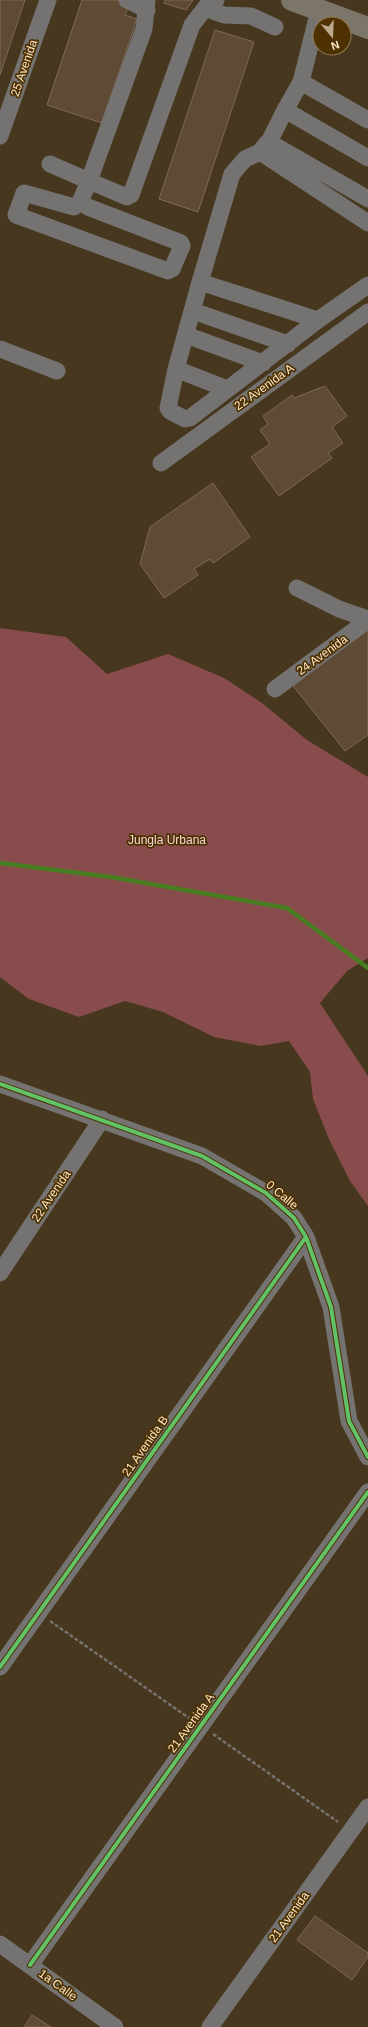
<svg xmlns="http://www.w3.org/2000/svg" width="368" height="2027" viewBox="0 0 368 2027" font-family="Helvetica,sans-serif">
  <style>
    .green { fill: #884c4d }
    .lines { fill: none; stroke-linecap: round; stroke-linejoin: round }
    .stream { stroke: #497d21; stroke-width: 4.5 }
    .building { fill: #5f4b35; stroke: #7c6a57 }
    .path { stroke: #76736e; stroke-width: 2.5; stroke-dasharray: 4 2; stroke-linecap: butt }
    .minor { stroke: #747372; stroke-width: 17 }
    .highway { stroke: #7b756a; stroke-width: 22 }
    .cycleway-casing { stroke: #4d3100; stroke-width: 6 }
    .cycleway { stroke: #61c268; stroke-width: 4 }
    .labels { text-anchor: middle; stroke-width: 3.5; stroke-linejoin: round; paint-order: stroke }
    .street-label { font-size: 12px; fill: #fde8ca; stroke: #4d3100 }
    .park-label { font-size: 12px; fill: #f7d8d9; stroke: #4d3100 }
  </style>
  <rect width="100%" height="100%" fill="#46371e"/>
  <path class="green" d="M0,628L66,637L107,674L168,654L224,678L262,703L307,740L368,777V958L347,971L320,1003L368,1076V1206L350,1181L329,1139L313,1099L310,1072L289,1041L261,1046L214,1037L163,1012L125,1001L79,1017L29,999L0,977Z"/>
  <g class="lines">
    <path class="stream" d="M0,863L111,877L287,908L368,968"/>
  </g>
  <path class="building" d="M0,0H25L0,75Z
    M82,0H121L130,3L125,15L137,19L102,123L47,105Z
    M165,0H193L186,10L164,3Z
    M215,30L254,42L198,212L159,199Z
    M325,386L347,416L332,427L343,443L328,453L332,458L279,496L251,457L270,444L260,430L268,424L263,416L292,395L294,398Z
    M213,483L250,537L213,563L210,559L194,569L198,575L164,598L140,564L150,527Z
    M368,624V735L345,751L290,682Z
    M315,1916L368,1953V1957L352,1980L297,1940Z
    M32,2015L51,2027H24Z"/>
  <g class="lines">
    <path class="path" d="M50,1621L189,1718
      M213,1734L338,1822"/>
    <path class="minor" d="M127,0L147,10
      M147,0L144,29L89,181L127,197L131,195L192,25L209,3L216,0
      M205,8L224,15L251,16L275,27
      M319,10L301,82L368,120
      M301,82L285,110L368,158
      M285,110L269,142L368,199
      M0,136L48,0
      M267,143L260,152L368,223
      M260,152L245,159L232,174L200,282L176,369L168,408L170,411L185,419L190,418L318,320L368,285
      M50,164L89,181L80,202L74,207L24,193L16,215L168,271L172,269L182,246L181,243L88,207
      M200,282L318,320
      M193,311L288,344
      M186,335L263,363
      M0,349L57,371
      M176,369L227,389
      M161,463L368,312
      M297,588L339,609L368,619
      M275,689L368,620
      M0,1084L202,1156L266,1193L294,1218L306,1237L331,1307L349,1421L368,1457
      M0,1273L102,1119
      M0,1667L306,1237
      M0,1944L115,2027
      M30,1965L368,1492
      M210,2027L368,1807"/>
    <path class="highway" d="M292,0L368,28"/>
    <defs>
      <path id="cycleway" d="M0,1084L202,1156L266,1193L294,1218L306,1237L331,1307L349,1421L368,1457
        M0,1667L306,1237
        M30,1965L368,1492"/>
    </defs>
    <use href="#cycleway" class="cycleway-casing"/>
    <use href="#cycleway" class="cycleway"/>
  </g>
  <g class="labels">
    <g class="street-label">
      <text transform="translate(24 68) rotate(-71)" y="4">25 Avenida</text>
      <text transform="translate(264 387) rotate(-36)" y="4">22 Avenida A</text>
      <text transform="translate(322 655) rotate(-36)" y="4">24 Avenida</text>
      <text transform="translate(282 1195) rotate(40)" y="4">0 Calle</text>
      <text transform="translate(51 1196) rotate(-56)" y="4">22 Avenida</text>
      <text transform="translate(145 1446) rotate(-55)" y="4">21 Avenida B</text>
      <text transform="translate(191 1723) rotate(-54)" y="4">21 Avenida A</text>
      <text transform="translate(289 1917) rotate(-54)" y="4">21 Avenida</text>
      <text transform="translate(58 1985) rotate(36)" y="4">1a Calle</text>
    </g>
    <g class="park-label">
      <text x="167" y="844">Jungla Urbana</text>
    </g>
  </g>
  <g transform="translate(332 36) rotate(161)"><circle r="19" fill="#4d3100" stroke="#937a51"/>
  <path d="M0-3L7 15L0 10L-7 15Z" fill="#bdaa8e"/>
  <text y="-6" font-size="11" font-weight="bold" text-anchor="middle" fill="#fde8ca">N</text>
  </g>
</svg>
